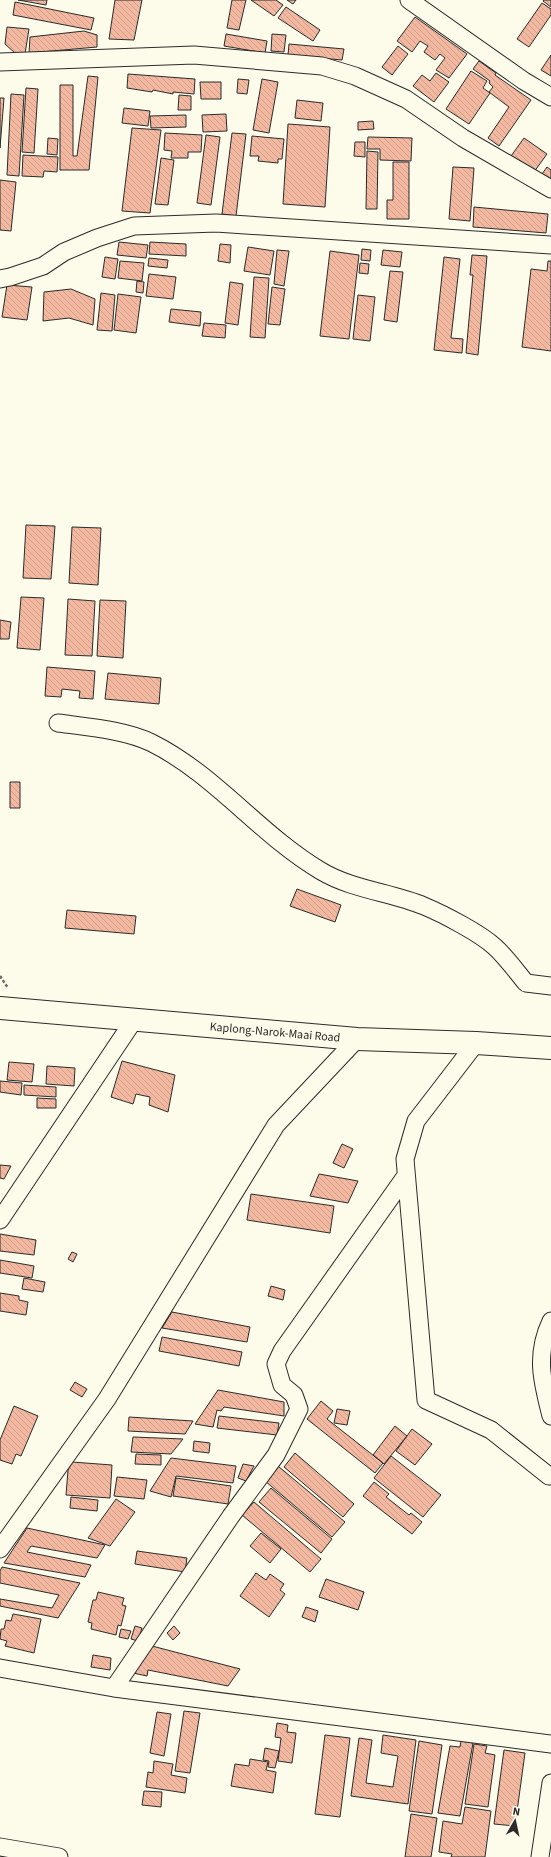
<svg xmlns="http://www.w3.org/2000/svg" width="551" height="1857" viewBox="0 0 551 1857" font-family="'Source Sans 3',sans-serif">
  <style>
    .building { fill: url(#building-back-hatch); stroke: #2b2b2b }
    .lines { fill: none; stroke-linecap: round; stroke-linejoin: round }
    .street-casing { stroke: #2b2b2b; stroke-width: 19 }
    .highway-casing { stroke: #2b2b2b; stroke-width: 24 }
    .path { stroke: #6a6964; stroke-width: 2.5; stroke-dasharray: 3 2; stroke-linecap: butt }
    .street { stroke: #fdfbea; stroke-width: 17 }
    .highway { stroke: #fdfbea; stroke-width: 22 }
    .labels { text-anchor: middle; stroke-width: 3; stroke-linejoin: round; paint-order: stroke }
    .street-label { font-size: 12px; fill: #2b2b2b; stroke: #fdfbea }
  </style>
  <defs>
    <pattern id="building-back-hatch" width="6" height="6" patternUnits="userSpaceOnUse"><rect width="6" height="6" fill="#f2b8a0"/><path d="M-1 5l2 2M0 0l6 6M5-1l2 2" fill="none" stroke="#d09e8a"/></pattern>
  </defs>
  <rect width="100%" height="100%" fill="#fdfbea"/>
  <path class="building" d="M18,0H47L46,5Z
    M115,0H142L134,40L109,39Z
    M232,0H246L239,30L227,28Z
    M251,0H276L283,5L274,16Z
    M287,0H296L293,4Z
    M544,0H551V7L543,1Z
    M15,2L94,18L91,30L13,15Z
    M542,3L551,9V15L529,47L517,39Z
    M286,7L320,30L313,41L278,18Z
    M415,17L467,54L449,78L436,70L445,58L440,54L435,60L424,52L428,46L420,41L412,52L397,41Z
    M7,27L29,29L25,54H16L5,44Z
    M84,31L97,35V47L29,53L30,37Z
    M226,34L267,41L265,53L224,46Z
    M272,34L286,35L284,52L271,51Z
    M289,44L344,49L342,60L288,55Z
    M398,46L408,54L392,75L382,67Z
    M551,55V76L541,70Z
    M479,61L496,73L495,75L531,100L499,146L488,138L509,107L489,92L493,87L489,83L490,81L473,69Z
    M471,71L487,81L483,88L490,93L469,124L446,109Z
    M436,73L449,82L434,102L413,86L422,75L430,81Z
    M128,74L195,79L194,94L173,92V94L153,90L152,92L127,88Z
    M88,76L98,77L89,170H60V85H73V156H77Z
    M238,79L249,80L247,94L237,93Z
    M262,79L278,82L269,133L253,130Z
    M200,82H221V99H201Z
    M26,88L38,89L34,153L22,152Z
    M11,94L24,95L19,176L7,175Z
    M179,95L191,96V110H178Z
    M0,98H4L0,148Z
    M297,100L323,103L321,121L295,118Z
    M124,108L150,111L148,126L122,123Z
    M226,114L227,131L203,132L202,115Z
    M186,115V127L151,128L150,116Z
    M373,121L374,129L358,130V122Z
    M288,124L330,127L325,207L283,204Z
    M132,128L161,130L150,213L122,211Z
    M165,133L202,135L201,152H188V158H171L172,151L164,150Z
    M232,133L246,134L236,216L222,214Z
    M206,135L220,137L211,205L197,203Z
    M252,136L284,139L282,159H278V163L258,161L259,156H250Z
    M368,137L412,138L411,161L380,160V149H367Z
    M48,138L58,139L57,155L47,154Z
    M524,138L547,154L534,172L511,156Z
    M355,142H365V157L354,156Z
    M367,151L378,152L377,209H366Z
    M23,155L58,157L57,172L44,171L43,177L22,176Z
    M161,158L174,160L168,205L155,204Z
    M393,162H409V219H387V200H393Z
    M453,167L474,168L470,221L449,219Z
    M547,167L551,170V180L542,174Z
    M0,180L16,182L11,231L0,230Z
    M474,207L548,214L546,233L473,227Z
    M119,242L148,245L146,258L117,255Z
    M150,242L186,244V256L149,254Z
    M220,244L231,245L230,263L218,261Z
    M248,247L274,251L270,275L244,271Z
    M362,249L371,250L370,261L361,260Z
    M277,250L289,251L284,286L274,284Z
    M383,250L402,252L400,267L381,265Z
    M330,251L359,255L349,339L320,336Z
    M472,255L487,256L478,355L466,353L473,275H470Z
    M105,257L118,259L115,279L102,277Z
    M444,257L460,259L451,338L463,339L462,353L434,350Z
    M149,258L168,260L167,268L148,266Z
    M120,261L144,263L142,281L118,278Z
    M548,261H551V351L522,347L531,269L547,271Z
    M360,263L369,264L368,274L359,273Z
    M390,271L403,272L397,322L384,320Z
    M149,274L176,277L173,299L146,296Z
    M254,277L269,278L265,338L250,337Z
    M137,281L144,282L143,293L136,292Z
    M230,282L243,284L238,325L225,323Z
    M7,285L32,287L27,320L2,317Z
    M272,287L285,289L280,325L268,324Z
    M71,289L95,299L93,325L69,318L43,321L44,292Z
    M101,293L115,295L112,331L97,330Z
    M118,294L141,297L136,333L114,330Z
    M358,295L375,297L370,341L353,339Z
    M171,309L201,312L200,326L169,322Z
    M204,323L226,325L225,338L202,336Z
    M26,525L55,526L51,579L23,578Z
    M72,527L101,528L98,585L69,583Z
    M21,597L44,598L40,650L17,648Z
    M68,599L95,601L92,656L65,655Z
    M100,600L126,601L123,658L97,656Z
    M0,620L11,622L9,639H0Z
    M47,667L95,671L93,699L79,698L80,691L62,689L61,697L45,696Z
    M108,673L161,678L159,704L105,699Z
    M10,782H20V808H10Z
    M297,889L341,905L335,922L290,906Z
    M67,910L136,916L134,934L65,928Z
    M122,1061L175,1075L168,1112L149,1105L150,1097L136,1094L133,1104L111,1097Z
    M9,1062L34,1064L32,1082L7,1080Z
    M47,1066L75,1068L74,1086L46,1084Z
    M0,1081L22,1083L21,1095L0,1092Z
    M24,1085L56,1087V1097L24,1095Z
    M37,1098L56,1099V1108H37Z
    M342,1144L353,1149L344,1168L333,1163Z
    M0,1165L11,1166L4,1179L0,1178Z
    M319,1174L358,1181L348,1203L310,1196Z
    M251,1194L334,1206L330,1233L247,1220Z
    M0,1234L36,1240L34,1255L0,1251Z
    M72,1252L77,1254L73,1262L68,1259Z
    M0,1260L34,1266L32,1278L0,1273Z
    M24,1278L45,1282L43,1292L22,1289Z
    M271,1286L285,1290L283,1300L268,1296Z
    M0,1293L19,1296V1300L28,1302L26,1315L0,1311Z
    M172,1312L250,1327L247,1342L162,1328Z
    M162,1337L242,1352L239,1366L159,1351Z
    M75,1382L87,1389L82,1397L70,1390Z
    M218,1390L284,1402V1416L224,1407L221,1411L217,1410L213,1427L195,1424Z
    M321,1401L333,1411L327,1419L383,1463L375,1473L307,1419Z
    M14,1406L38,1416L21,1456L16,1454L12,1464L0,1460V1440Z
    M337,1409L350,1411L347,1425L334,1423Z
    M219,1416L279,1423L277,1435L217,1428Z
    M129,1417L193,1421L185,1434L128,1431Z
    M395,1426L407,1436L384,1464L373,1455Z
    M412,1429L432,1444L415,1465L396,1451Z
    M133,1437L183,1439L171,1454L131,1452Z
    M194,1441L210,1443L209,1453L193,1451Z
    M295,1453L354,1504L343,1517L284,1467Z
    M136,1454L161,1455V1465L135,1464Z
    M391,1456L441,1495L423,1517L374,1478Z
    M171,1458L236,1466L233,1483L176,1476L171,1497L150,1491Z
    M72,1462L112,1465L110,1498L66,1495L68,1470Z
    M243,1464L254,1466L246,1481L238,1478Z
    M278,1466L345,1522L332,1537L265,1481Z
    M117,1477L147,1480L144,1499L114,1496Z
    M176,1478L231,1486L228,1504L173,1496Z
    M374,1482L389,1494L386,1497L409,1515L411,1513L422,1522L412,1534L363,1496Z
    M271,1488L332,1539L321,1553L259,1502Z
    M71,1497L98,1500L97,1511L70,1508Z
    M116,1499L135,1512L110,1546L88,1538Z
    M254,1502L321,1559L310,1572L242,1515Z
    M27,1528L105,1545L97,1558L31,1546L27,1552L91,1565L85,1577L4,1563Z
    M261,1533L281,1549L270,1563L250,1546Z
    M137,1551L187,1558L185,1572L135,1564Z
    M2,1567L80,1583L58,1618L0,1606V1599L52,1608L59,1595L0,1583V1571Z
    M256,1573L266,1580L270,1574L284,1584L280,1590L285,1594L269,1617L240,1596Z
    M326,1579L364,1592L358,1610L319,1597Z
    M98,1592L124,1598L122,1605L126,1606L121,1626L118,1625L116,1635L91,1629L92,1623L88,1622L93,1600H96Z
    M306,1607L318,1611L315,1622L302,1617Z
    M13,1614L41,1619L34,1653L5,1646L7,1641L0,1639L1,1629H4L6,1620L11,1621Z
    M135,1626L142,1628L138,1641L131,1639Z
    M174,1626L180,1633L173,1640L167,1633Z
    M121,1629L131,1631L128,1639L119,1637Z
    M152,1646L240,1669L228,1686L148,1670L147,1676L133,1673Z
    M93,1655L111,1658L110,1670L91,1667Z
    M184,1711L200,1713L190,1773L175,1771Z
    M157,1712L171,1714L164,1756L150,1753Z
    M277,1723L288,1725L287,1732L296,1733L292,1763L278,1761L281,1738L275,1737Z
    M325,1735L350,1738L340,1817L315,1814Z
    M383,1735L416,1740L408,1804L351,1796L359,1738L372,1740L366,1783L393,1787L398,1756L381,1753Z
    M419,1741L442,1745L432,1814L409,1811Z
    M461,1741L473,1743L460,1816L438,1813L450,1746L460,1747Z
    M474,1744L487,1746L485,1753L495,1755L488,1807L465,1804Z
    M265,1748L279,1751L275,1768L268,1767L269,1761L263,1760Z
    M504,1750L525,1753L515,1826L494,1824Z
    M250,1759L268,1762L266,1770L276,1772L273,1793L231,1786L235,1764L249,1766Z
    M154,1761L173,1764L171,1775L187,1778L185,1793L146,1787L148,1772L153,1773Z
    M144,1791L162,1792L161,1807L142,1805Z
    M465,1807L491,1811L485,1857H451L452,1854L439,1852L443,1821L462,1824Z
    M411,1814L437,1818L431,1857H405Z"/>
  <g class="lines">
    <defs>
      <path id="street" d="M409,0L524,81L551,97
        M0,62L194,55L322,66L355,76L406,99L463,138L551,189
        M0,279L10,277L43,266L64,252L97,238L134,226L216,223L551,245
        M58,723C87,727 126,730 152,743C216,775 260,835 321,871C353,890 390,892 424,906C443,914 480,933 495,947C506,957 516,971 526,983L551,986
        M476,1043L416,1121L405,1159L426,1400L491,1430L549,1476
        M0,1220L134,1020
        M551,1321C535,1355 542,1381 551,1416
        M0,1549L107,1399L276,1125L357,1039
        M0,1668L114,1688L551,1744
        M114,1688L231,1516L276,1455L299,1409L294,1395L282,1385L276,1364L282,1351L405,1177
        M0,1847L59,1857
        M540,1857L551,1783"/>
      <path id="highway" d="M0,1008L357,1039L476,1043L551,1048"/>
    </defs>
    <use href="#street" class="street-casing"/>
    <use href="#highway" class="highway-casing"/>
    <path class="path" d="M0,976L8,988"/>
    <use href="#street" class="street"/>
    <use href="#highway" class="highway"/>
  </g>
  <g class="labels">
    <g class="street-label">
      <text transform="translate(275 1032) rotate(5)" y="4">Kaplong-Narok-Maai Road</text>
    </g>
  </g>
  <g transform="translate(515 1821) rotate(9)" stroke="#fdfbea" stroke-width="3" paint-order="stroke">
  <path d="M0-3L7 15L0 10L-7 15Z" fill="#2b2b2b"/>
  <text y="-6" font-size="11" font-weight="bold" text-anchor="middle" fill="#2b2b2b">N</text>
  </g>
</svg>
